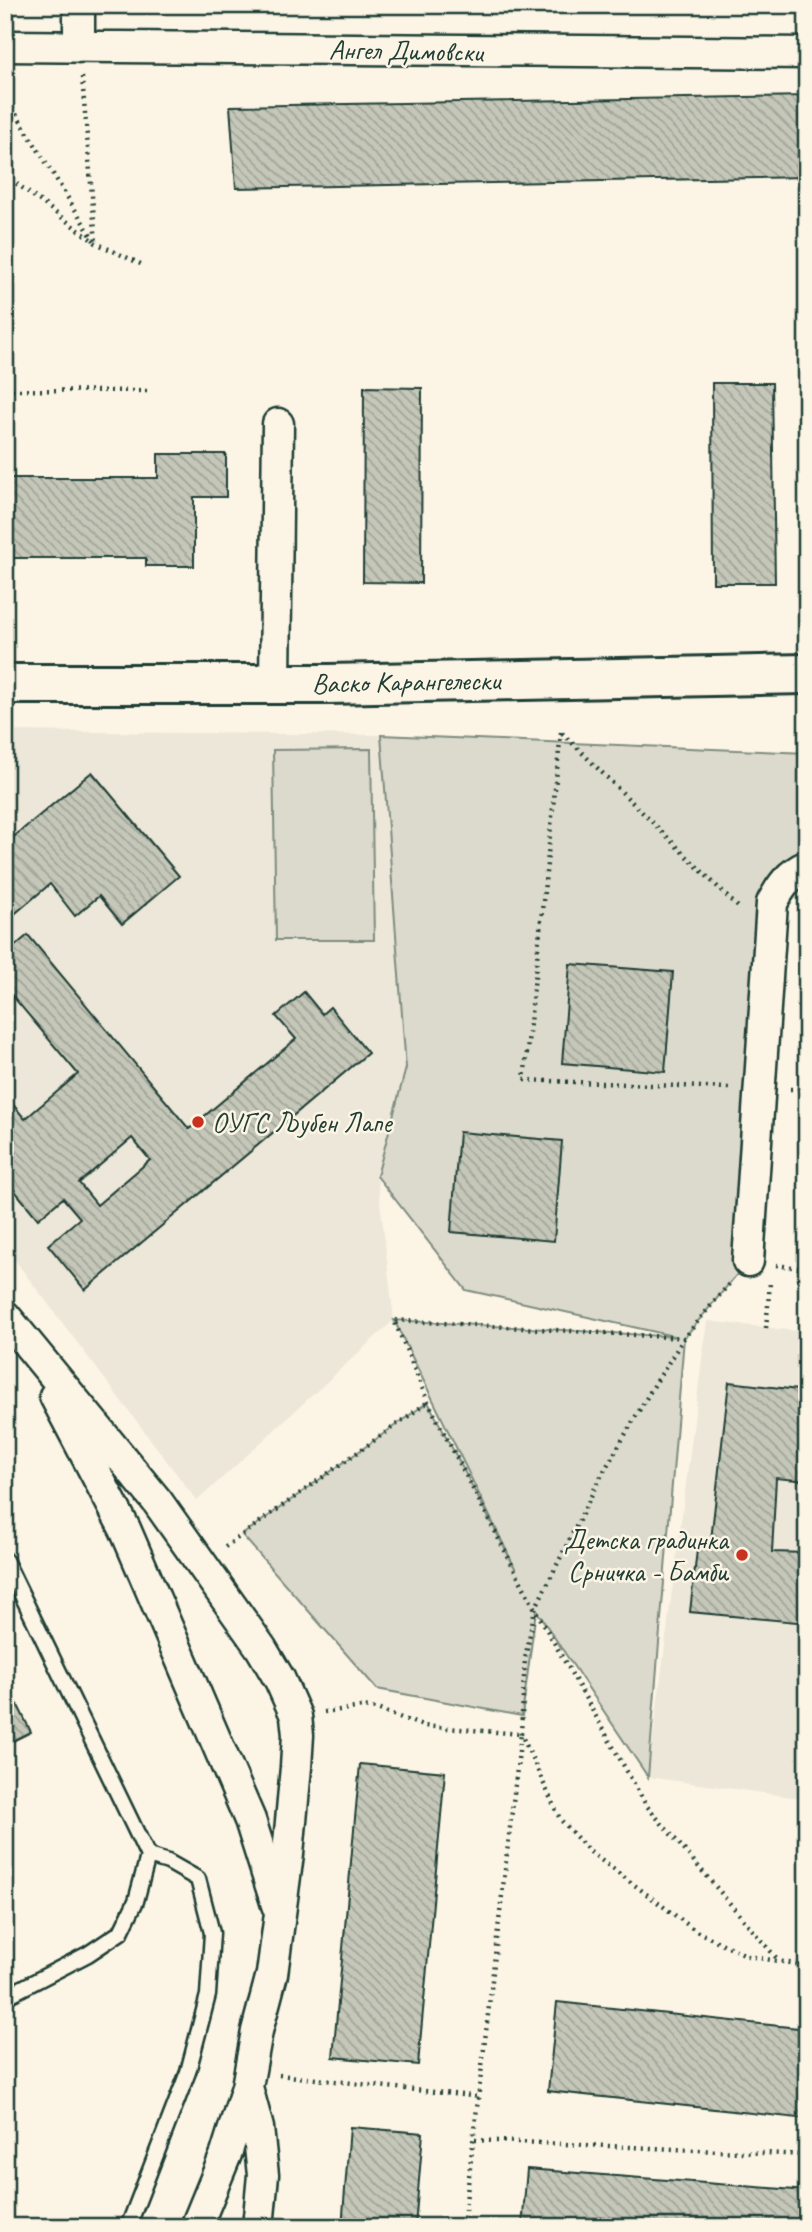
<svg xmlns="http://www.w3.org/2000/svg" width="812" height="2232" viewBox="0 0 812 2232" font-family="Caveat,sans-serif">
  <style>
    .built { fill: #ece7d8 }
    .green { fill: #dcdacc; stroke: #7e8c80; stroke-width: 2 }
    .building { fill: url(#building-back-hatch); stroke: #1f3d34; stroke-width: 2; fill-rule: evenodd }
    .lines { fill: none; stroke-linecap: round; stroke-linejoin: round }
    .lane-casing { stroke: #1f3d34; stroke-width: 19 }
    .street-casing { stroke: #1f3d34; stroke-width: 35 }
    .secondary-casing { stroke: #1f3d34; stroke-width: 44 }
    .path { stroke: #1f3d34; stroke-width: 4.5; stroke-dasharray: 2 5; stroke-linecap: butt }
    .lane { stroke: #fcf5e5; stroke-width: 14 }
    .street { stroke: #fcf5e5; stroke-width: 30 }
    .secondary { stroke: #fcf5e5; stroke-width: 38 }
    .poi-dot { fill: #c8321e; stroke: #fcf5e5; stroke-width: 2.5 }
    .labels { text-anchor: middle; stroke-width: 5; stroke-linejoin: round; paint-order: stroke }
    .street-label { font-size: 28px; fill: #1f3d34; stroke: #fcf5e5 }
    .poi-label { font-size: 28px; fill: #1f3d34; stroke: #fcf5e5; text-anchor: start }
  </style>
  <defs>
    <pattern id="building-back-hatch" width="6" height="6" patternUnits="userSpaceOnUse" patternTransform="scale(1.75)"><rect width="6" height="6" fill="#c5c7b9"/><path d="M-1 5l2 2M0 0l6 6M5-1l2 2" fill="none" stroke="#9fa397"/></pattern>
  </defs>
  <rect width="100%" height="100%" fill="#fcf5e5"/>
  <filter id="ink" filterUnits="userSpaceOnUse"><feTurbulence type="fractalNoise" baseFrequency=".0143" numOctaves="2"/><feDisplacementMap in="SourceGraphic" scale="14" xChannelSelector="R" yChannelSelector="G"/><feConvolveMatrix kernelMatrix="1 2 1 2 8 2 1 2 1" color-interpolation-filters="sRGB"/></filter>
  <g filter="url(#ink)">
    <path class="built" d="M5,731L381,735L406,1068L377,1176L394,1320L197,1501L5,1247Z
      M707,1321L807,1332V1799L648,1777Z"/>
    <path class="green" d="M381,735L807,753V866L781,885L748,1261L684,1338L648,1777L536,1610L522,1716L377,1689L242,1535L428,1402L515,1568L394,1320L678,1337L466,1290L377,1176L406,1068Z
      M371,749L374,940H276L273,750Z"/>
    <path class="building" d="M807,96V177L236,188L230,106Z
      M712,383H772L775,583H713Z
      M364,387L422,388L421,583L363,582Z
      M158,454H226V497H194V566H146V558H5V478H158Z
      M92,772L179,876L122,924L99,896L75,916L50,884L5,922V844Z
      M5,934L15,946L28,935L189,1129L296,1039L276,1016L304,992L322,1014L330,1007L368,1053L85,1290L48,1245L80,1218L63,1198L38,1219L5,1179V1137L10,1133L5,1127V1095L25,1119L78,1074L5,987ZM132,1138L150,1160L97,1205L79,1183Z
      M570,964L673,972L665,1072L562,1063Z
      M459,1132L562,1141L554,1241L451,1232Z
      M729,1382L807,1391V1481L776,1478L772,1552L807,1553V1623L690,1612L698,1541L711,1540Z
      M5,1679L31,1732L5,1745Z
      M360,1764L445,1772L418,2065L333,2057Z
      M557,2002L807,2029V2119L548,2091Z
      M350,2127L423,2133L415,2227H342Z
      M527,2169L807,2191V2227H522Z"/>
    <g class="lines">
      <defs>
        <path id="lane" d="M5,1560L148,1856L136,1901L121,1932L88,1954L5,1997
          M128,2227L188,2072L208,1995L212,1933L198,1879L168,1862L148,1856"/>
        <path id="street" d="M5,46L807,53
          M79,47V5
          M275,683L278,424
          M748,1261L772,903C781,886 789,874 807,866
          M5,1316L157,1501L261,1648L280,1680L296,1716L298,1735L296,1767L288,1854L272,1974L257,2031L247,2087L226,2154L196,2227
          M55,1396L125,1529L250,1820L277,1905
          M247,2087L258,2128L263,2175L258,2227"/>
        <path id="secondary" d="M5,684H328L807,674"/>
      </defs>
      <use href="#lane" class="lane-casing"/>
      <use href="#street" class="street-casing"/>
      <use href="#secondary" class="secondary-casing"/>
      <path class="path" d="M82,77L96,243
        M5,96L95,242
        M5,175L96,243L143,265
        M5,390L147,391
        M561,732L524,1080L729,1088
        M562,733L740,909
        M790,1089H807
        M776,1265L807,1269
        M729,1284L684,1338L650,1392L600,1478L535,1609L525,1659L521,1734L560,1819L589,1851L696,1931L748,1956L807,1966
        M766,1328L770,1283
        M684,1338L394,1320L428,1402L535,1609L646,1805L779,1961
        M225,1547L428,1402
        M324,1712L363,1707L377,1709L423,1726L521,1734L463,2227
        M279,2075L480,2097
        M475,2140L807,2155"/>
      <use href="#lane" class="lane"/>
      <use href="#street" class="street"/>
      <use href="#secondary" class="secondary"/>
    </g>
  </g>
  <g class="poi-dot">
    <circle cx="198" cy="1122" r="7"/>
    <circle cx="742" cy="1555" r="7"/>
  </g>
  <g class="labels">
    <g class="street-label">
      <text transform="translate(406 50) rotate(1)" y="10">Ангел Димовски</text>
      <text transform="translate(406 681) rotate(-1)" y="10">Васко Карангелески</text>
    </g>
    <g class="poi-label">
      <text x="212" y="1132">ОУГС Љубен Лапе</text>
      <text x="728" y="1549" text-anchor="end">Детска градинка<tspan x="728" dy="32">Срничка - Бамби</tspan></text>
    </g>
  </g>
  <rect width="812" height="2232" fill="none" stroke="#fcf5e5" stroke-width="28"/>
  <rect x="14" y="14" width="784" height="2204" fill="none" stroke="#1f3d34" stroke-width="2.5" filter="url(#ink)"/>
</svg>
